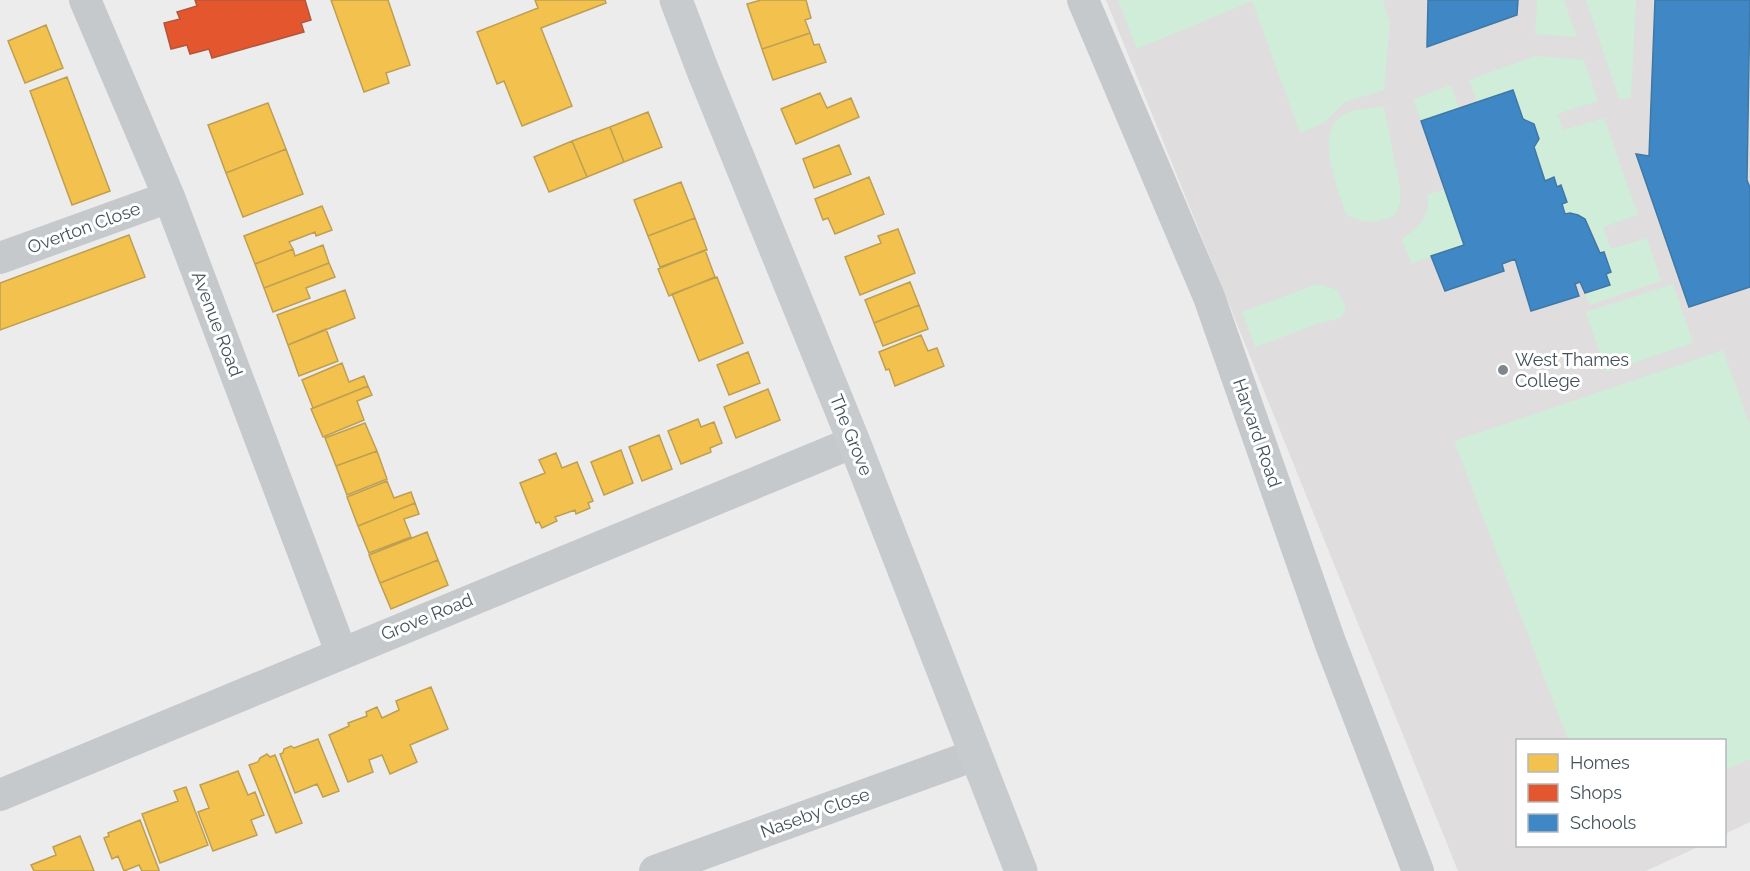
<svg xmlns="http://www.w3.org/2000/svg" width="1750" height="871" viewBox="0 0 1750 871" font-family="Raleway,sans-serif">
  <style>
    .education { fill: #dfddde }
    .green { fill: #cfedd8 }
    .homes { fill: #f2c14e; stroke: #be9f51; stroke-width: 1.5 }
    .shops { fill: #e4572e; stroke: #b4553b; stroke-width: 1.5 }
    .schools { fill: #3f88c5; stroke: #4078a5; stroke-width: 1.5 }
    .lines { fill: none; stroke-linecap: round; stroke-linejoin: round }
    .street { stroke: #c6c9cb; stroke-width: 32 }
    .secondary { stroke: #c7cbcd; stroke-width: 33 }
    .poi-dot { fill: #7f878c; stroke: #fff; stroke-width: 2 }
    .labels { text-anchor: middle; stroke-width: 6; stroke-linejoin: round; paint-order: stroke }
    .street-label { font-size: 18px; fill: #445159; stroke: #fff }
    .poi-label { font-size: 18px; fill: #445159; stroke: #fff; text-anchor: start }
  </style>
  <rect width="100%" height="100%" fill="#edecec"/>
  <path class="education" d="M1106,0H1750V822L1725,834L1724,740H1518V846H1700L1646,871H1458Z"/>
  <path class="green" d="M1118,0H1383L1390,23L1384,90L1345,102L1324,123L1300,133L1252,1L1137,49Z
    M1537,0H1564L1577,37L1535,34Z
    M1586,0H1636L1631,98L1619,99Z
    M1535,56L1584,60L1598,101L1557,114L1563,130L1604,118L1638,215L1603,227L1611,249L1647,238L1661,281L1589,305L1585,293L1610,285L1606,274L1611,271L1604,252L1600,253C1594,237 1588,208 1565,214L1562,204L1567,202L1562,186L1557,187L1554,178L1545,181L1534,147L1539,139L1534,124L1523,119L1513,90L1477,102L1469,80Z
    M1451,85L1459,108L1421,121L1413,99Z
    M1384,107L1400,188V203L1395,215C1374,225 1367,223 1346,215C1339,190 1313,132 1343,115C1356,108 1370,108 1384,107Z
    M1445,189L1464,245L1411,264L1402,239C1418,228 1431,216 1427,195Z
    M1317,284L1338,290L1346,309L1341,318L1320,323L1255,347L1242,312Z
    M1673,284L1693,343L1606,372L1586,312Z
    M1723,350L1750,426V759L1725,770L1724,740H1568L1454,441Z"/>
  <path class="homes" d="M331,0H388L410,65L386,73L389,83L364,92Z
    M535,0H605L606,3L541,28L572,106L522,126L504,81L497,84L477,32L538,8Z
    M761,0H806L811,18L805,20L810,33L762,49L747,4Z
    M46,25L63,68L25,83L8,41Z
    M810,33L814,45L819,44L826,62L773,80L762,49Z
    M67,77L110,191L72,205L30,91Z
    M820,93L827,108L851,98L859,117L796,144L781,109Z
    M268,103L286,149L226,173L208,125Z
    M648,112L662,147L624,162L610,127Z
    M610,127L624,162L587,177L572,141Z
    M572,141L587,177L549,192L534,157Z
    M839,145L851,174L814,188L803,159Z
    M286,149L303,194L243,217L226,173Z
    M869,177L884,214L835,234L828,218L823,220L815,199Z
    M681,182L695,218L648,236L634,200Z
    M322,206L332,230L316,236L315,232L289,242L293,249L255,264L244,236Z
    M695,218L707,250L660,267L648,236Z
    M898,229L915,273L860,295L845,257L881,243L878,236Z
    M129,235L145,277L0,330V283Z
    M323,245L329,263L264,288L255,264L293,249L295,256Z
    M705,250L715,277L669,296L658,269Z
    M329,263L335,277L306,288L310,298L273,312L264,288Z
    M717,277L743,343L699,361L672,294Z
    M910,282L919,305L874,323L865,300Z
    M345,290L355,318L288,345L277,315Z
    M919,305L928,329L883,346L874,323Z
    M326,329L338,361L299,376L288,345Z
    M921,335L928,351L937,348L944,366L895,386L889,369L886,370L879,352Z
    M748,352L760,383L729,395L717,365Z
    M342,363L349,382L364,376L368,386L313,408L302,380Z
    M368,386L372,395L357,401L364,420L323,437L311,409Z
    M768,389L780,420L736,438L724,407Z
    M698,419L701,427L714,422L722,443L710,448L711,452L681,464L668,431Z
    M365,423L377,451L336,466L325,438Z
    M659,435L672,469L642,481L629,447Z
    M621,450L633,483L604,495L591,462Z
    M377,451L387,479L347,495L336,466Z
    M556,453L562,468L577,462L593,501L588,503L590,508L576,514L575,510L555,517L557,521L542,528L539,522L536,523L520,483L545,473L539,460Z
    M387,481L394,498L411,492L415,503L358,526L347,497Z
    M415,503L419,514L404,519L411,537L369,553L358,526Z
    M427,532L438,560L380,583L369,555Z
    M438,560L448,585L391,609L380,583Z
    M431,687L448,729L410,745L417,762L390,774L382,755L369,760L373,772L348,782L329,735L349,726L348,723L367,716L366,712L377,707L382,718L399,710L396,701Z
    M318,739L339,791L323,797L317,784L295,793L280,754L283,753L284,749L291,746L294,748Z
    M267,754L270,757L275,755L302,823L276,833L249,765L258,762L260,758Z
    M238,771L248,795L255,792L264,815L251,820L257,835L213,851L198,812L209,808L200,785Z
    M186,787L208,845L160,863L142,814L178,801L174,791Z
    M140,820L159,870V871H142L139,865L124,871L118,856L112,859L104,838L109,836L108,833Z
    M80,836L94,871H34L31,865L56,855L53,847Z"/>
  <path class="shops" d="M195,0H305L311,20L301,23L304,32L212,58L209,49L190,54L187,45L171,49L164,23L180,19L177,12L197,6Z"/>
  <path class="schools" d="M1428,0H1518L1517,15L1427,47Z
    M1655,0H1750L1747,180L1750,188V287L1689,307L1636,154L1649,156Z
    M1513,90L1523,119L1534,124L1539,139L1534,147L1545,181L1554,177L1557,187L1561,185L1567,202L1562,204L1565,214L1570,213L1578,215L1585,219L1600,253L1604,252L1611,272L1606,274L1610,285L1585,293L1580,282L1575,284L1579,296L1531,311L1515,259L1502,264L1504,271L1445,291L1431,256L1464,245L1421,121Z"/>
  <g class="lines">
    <path class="street" d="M85,0L169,197L341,652
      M1083,0L1209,297L1330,642L1418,871
      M0,258L169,197
      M0,795L854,442
      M655,871L975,755"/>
    <path class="secondary" d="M676,0L703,71L854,442L1021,871"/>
  </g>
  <circle class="poi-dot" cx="1503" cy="370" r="6"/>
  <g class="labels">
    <g class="street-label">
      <text transform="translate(84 228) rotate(-20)" y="6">Overton Close</text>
      <text transform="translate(217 324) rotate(69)" y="6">Avenue Road</text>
      <text transform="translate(1257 433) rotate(71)" y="6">Harvard Road</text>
      <text transform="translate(851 435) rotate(68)" y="6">The Grove</text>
      <text transform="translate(427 617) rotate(-22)" y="6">Grove Road</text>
      <text transform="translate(815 813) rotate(-20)" y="6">Naseby Close</text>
    </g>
    <g class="poi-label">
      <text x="1515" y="366">West Thames<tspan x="1515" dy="21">College</tspan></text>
    </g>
  </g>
  <rect x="1516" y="739" width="210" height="108" fill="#ffffff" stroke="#b4b9bd" stroke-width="1.5"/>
  <rect x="1528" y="754" width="30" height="18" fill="#f2c14e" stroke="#b4b9bd" stroke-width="1.5"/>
  <text x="1570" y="769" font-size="18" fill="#445159">Homes</text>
  <rect x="1528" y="784" width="30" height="18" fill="#e4572e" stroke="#b4b9bd" stroke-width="1.5"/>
  <text x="1570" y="799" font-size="18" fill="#445159">Shops</text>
  <rect x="1528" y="814" width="30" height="18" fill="#3f88c5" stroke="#b4b9bd" stroke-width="1.5"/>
  <text x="1570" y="829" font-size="18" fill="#445159">Schools</text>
</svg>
